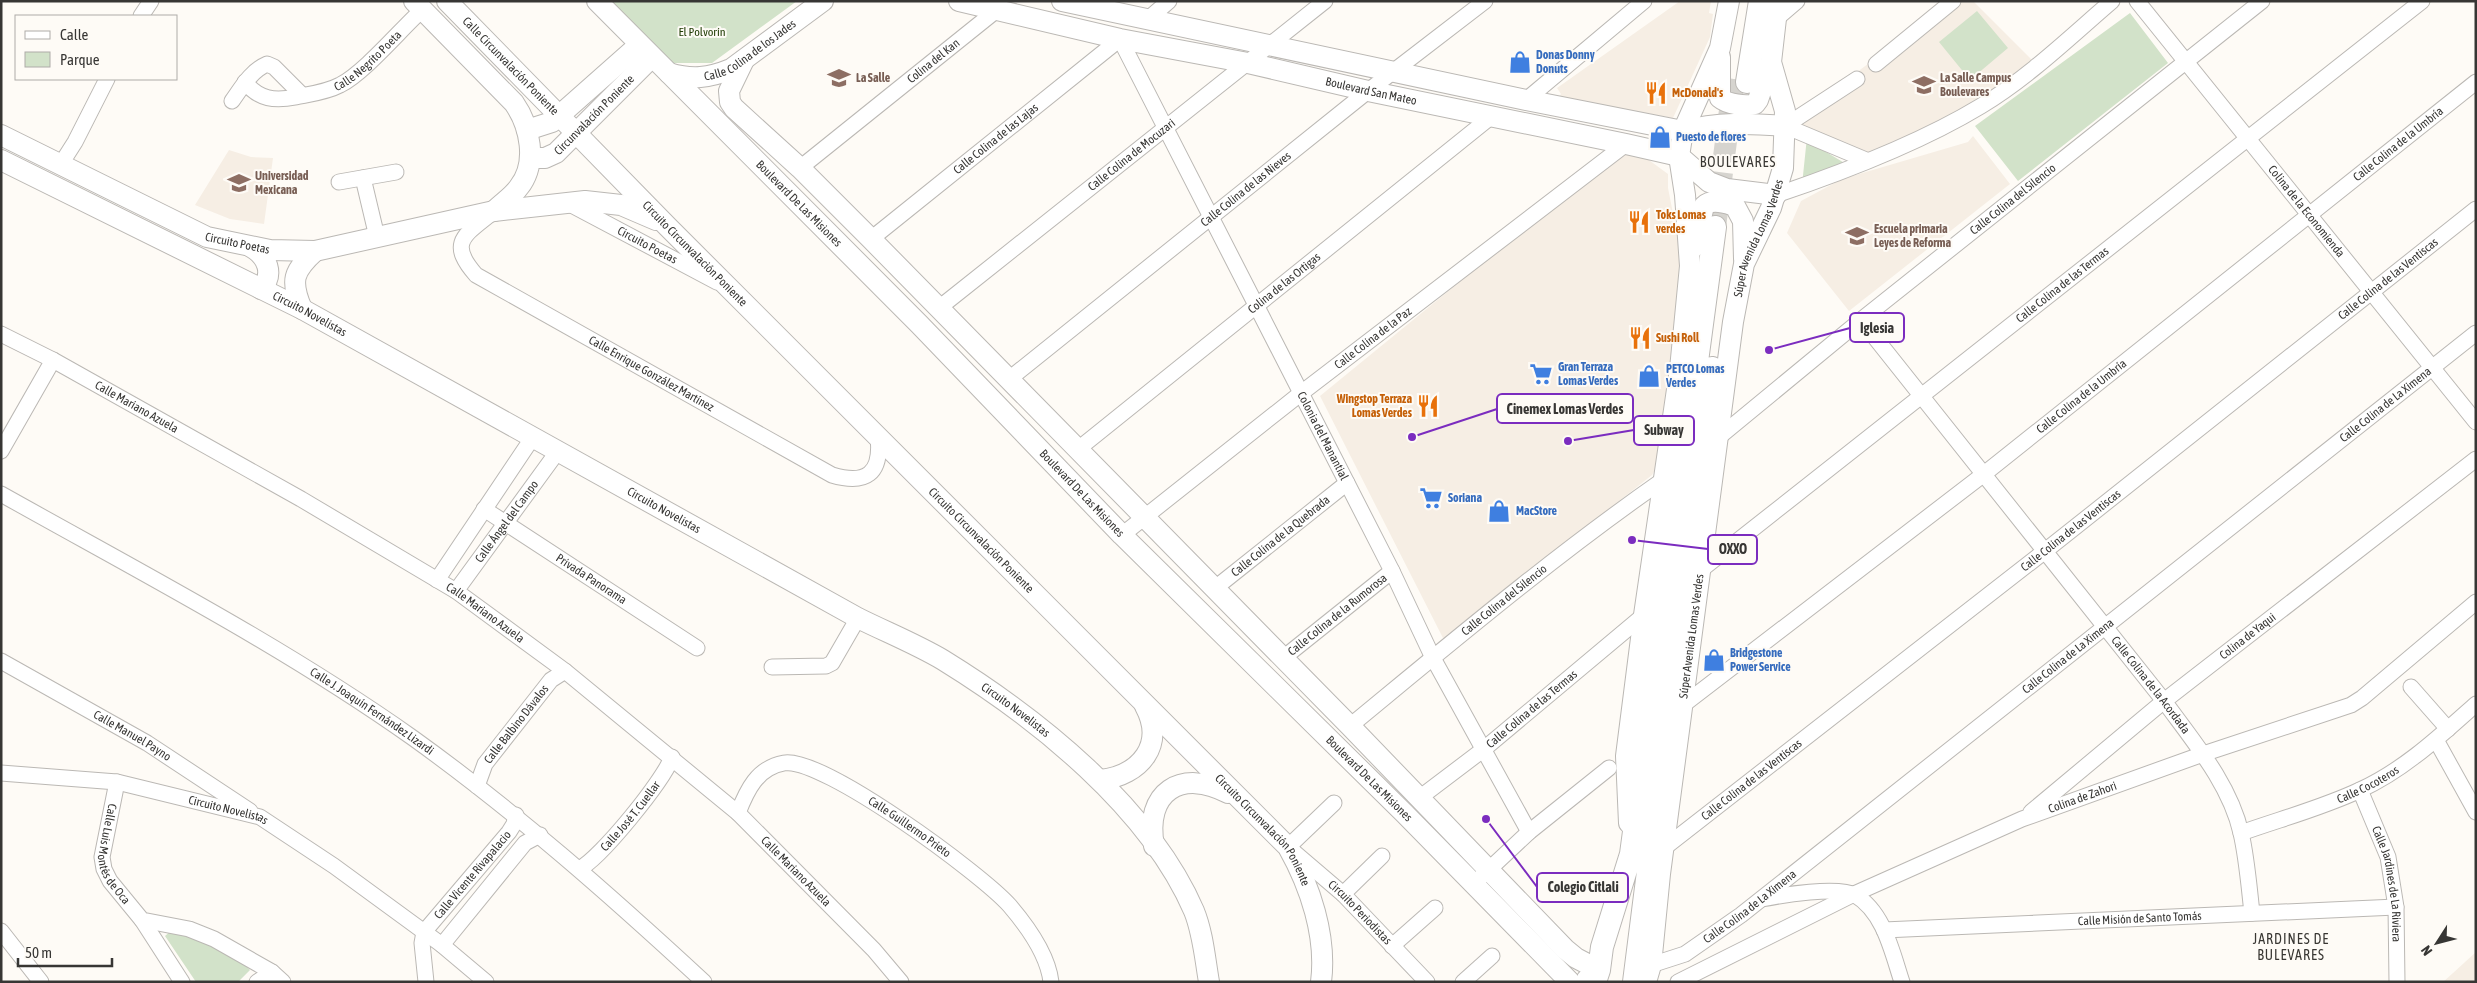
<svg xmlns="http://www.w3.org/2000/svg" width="2477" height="983" viewBox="0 0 2477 983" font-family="'Asap Condensed',sans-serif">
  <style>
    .built { fill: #f6eee4 }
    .green { fill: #d2e2c9 }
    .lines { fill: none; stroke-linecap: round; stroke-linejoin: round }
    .primary-tunnel { stroke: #d6d4cf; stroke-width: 22; stroke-dasharray: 22 11; stroke-linecap: butt }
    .street-casing { stroke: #bbb8b4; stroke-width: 17 }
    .secondary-casing { stroke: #bbb8b4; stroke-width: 22 }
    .primary-casing { stroke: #bbb8b4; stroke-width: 24 }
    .street { stroke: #fff; stroke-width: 15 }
    .secondary { stroke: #fff; stroke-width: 20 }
    .primary { stroke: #fff; stroke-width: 22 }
    .labels { text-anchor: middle; stroke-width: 4; stroke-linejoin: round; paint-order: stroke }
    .park-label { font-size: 12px; fill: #203c05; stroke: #fefbf6 }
    .street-label { font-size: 12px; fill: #373634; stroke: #fefbf6 }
    .shop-label { font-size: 12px; font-weight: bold; fill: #366cbe; stroke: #fefbf6; text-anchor: start }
    .education-label { font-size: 12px; font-weight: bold; fill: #785e54; stroke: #fefbf6; text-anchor: start }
    .food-label { font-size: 12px; font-weight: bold; fill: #c56008; stroke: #fefbf6; text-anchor: start }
    .neighbourhood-label { font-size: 14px; letter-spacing: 1px; fill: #393733; stroke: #fefbf6 }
    .leader { fill: none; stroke: #7b2cbf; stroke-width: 2 }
    .callout-dot { fill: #7b2cbf; stroke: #fefbf6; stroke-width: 2 }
    .callout { fill: #fefbf6; stroke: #7b2cbf; stroke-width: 2 }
    .callout-label { font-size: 14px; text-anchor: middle; font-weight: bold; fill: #373634 }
  </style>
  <rect width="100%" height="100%" fill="#fefbf6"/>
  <path class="built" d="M1680,1H1711L1709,13L1713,14L1710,37L1673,118L1559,97L1561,94L1557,88Z
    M1952,1H1973L2038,66L1982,105L1866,160L1785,126Z
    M1973,136L2010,184L1849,311L1787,233L1801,201L1842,179L1968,142Z
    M229,150L251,157L273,158L264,224L230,219L195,205Z
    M1621,150L1642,155L1668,174V188L1683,264L1663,456L1652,475L1444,640L1320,396Z
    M2476,952V982H2443L2453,973Z"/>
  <path class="green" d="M607,1H797L712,63H670Z
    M1977,11L2008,48L1970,80L1939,42Z
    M2130,13L2168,63L2018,181L1975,126Z
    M1807,137L1813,144L1846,164L1802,185Z
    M172,930L229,948L250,970L238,982H196L165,936Z"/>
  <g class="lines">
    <path class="primary-tunnel" d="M1715,227L1734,79"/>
    <defs>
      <g id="street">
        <path id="s1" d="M2137,1L2476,422"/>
        <path d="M141,16L151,1"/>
        <path d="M1776,19L1797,1"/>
        <path d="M1147,20L1169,1"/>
        <path d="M1876,64L1953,1"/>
        <path id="s2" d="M245,82C259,100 275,101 296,97C311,94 327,92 340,85C364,73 401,29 422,10"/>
        <path d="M1526,100L1644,1"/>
        <path d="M232,101C242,87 251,71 267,64L274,67L302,95"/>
        <path d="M1785,126L1866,160"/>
        <path d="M1785,126L1857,79"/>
        <path d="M61,164L75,142L107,79"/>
        <path id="s3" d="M800,168L998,9"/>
        <path d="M363,178L377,237"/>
        <path d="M339,182L396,172"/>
        <path d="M1776,195C1844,172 1920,143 1981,106C2029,77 2070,37 2112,1"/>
        <path id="s4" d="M566,202L717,282"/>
        <path id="s5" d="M493,212C465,235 447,242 476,275L832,475C866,485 882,474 878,437"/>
        <path id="s6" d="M871,239L1120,39L1392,571L1433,658L1529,832"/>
        <path id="s7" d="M939,308L1325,1"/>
        <path id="s8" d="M1861,320L2164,701C2193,741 2230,784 2241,833C2247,859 2249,887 2252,913"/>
        <path id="s9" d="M1,334L53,360L301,499L456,591L565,671L738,813L874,950L901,982"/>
        <path id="s10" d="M1008,380L1368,91L1485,1"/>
        <path id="s11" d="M1719,437L1861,320L2262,1"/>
        <path id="s12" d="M1077,450L1492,116"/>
        <path d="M1,451L53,360"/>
        <path id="s13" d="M1,494C140,572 283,646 413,738C516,812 611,896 704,982"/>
        <path id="s14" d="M484,509L697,648"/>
        <path id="s15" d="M1122,535L1300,394L1626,144"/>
        <path id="s16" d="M1702,569L2422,1"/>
        <path d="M437,580L533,437"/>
        <path id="s17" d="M1214,589L1347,483"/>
        <path id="s18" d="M456,591L558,451"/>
        <path id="s19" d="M1282,659L1392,571"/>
        <path id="s20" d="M1,661L147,743L250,811"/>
        <path d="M772,667L826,666L832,663L858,618"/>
        <path d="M2411,687L2448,729"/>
        <path id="s21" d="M1683,705L1984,474L2476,82"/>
        <path id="s22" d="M1350,726C1452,642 1554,556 1663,480"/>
        <path d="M2436,740L2476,812"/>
        <path id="s23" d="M1,773L117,782L260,817L334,866L442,945L486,982"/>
        <path id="s24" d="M117,782L102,857L104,869L110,881L142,920L189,929L214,939L272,972L283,982"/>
        <path id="s25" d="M477,786L485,764L551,680L565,671"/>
        <path id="s26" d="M2360,790L2388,857L2396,907L2397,982"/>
        <path id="s27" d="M1418,799L1484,749L1644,615"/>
        <path id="s28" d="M1334,803L1288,847L1343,894L1427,982"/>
        <path id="s29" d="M2031,812L2164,701L2476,459"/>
        <path id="s30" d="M738,813C747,790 757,768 784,763C822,756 983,875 1010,906C1027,926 1048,955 1051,982"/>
        <path id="s31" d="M2241,833C2280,819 2322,808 2360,790C2404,770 2440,736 2476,704"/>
        <path id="s32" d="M1664,848L2045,551L2476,209"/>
        <path id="s33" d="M579,869C600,859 664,780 672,757"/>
        <path d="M1481,877L1529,832L1609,768"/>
        <path d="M1343,894L1382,856"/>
        <path d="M1762,899C1782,895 1838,886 1855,895C1884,912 1892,952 1902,982"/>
        <path d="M142,920L182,982"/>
        <path id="s34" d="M1884,930L2396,907"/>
        <path d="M1,931L41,982"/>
        <path id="s35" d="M424,932L509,832L514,824L516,815"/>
        <path d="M424,932L422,943L426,982"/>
        <path d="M442,945L525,843L540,835"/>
        <path d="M1392,946L1435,908"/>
        <path id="s36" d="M1651,965L1685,954L1741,915L2476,333"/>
        <path d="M257,982L272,972"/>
        <path d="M1463,982L1492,956"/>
        <path id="s37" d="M1678,982L1854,894L2022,819L2203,754L2351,705L2362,698L2476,602"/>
      </g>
      <g id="secondary">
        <path d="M414,1L514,103C530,126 538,163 519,187C513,196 502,203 494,211"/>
        <path id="s38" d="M447,1L668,227L1288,847C1310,886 1327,936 1321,982"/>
        <path id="s39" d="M597,1L919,324L1122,535L1404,813L1570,982"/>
        <path id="s40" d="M959,1L1120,39L1248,63L1368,91L1626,144L1679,156L1709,182L1727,189L1776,195"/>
        <path d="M1062,1L1526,100L1683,131C1717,122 1750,123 1785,126"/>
        <path d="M1720,57V98C1727,104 1746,107 1755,104L1758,100L1771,62"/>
        <path d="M744,60L729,91L730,102L734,108L800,168L871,239L1350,726L1565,949L1576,958L1599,970L1587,979"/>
        <path id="s41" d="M669,73C692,80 709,78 731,69L823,1"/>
        <path d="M527,130L552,122L639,45"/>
        <path id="s42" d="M1,135L207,237L270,250L315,251L494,211L585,201L621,205L656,220"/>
        <path id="s43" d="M530,158H545L556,153L652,57"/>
        <path id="s44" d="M1,160L302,309L858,618C886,632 916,644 943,660C1037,718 1149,807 1194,911C1203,933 1205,959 1209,982"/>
        <path d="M251,247C267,256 275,274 261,289"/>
        <path d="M1694,247L1704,206C1712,198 1725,203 1735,206L1743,221L1744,259"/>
        <path d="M302,309C290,281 293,271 315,251"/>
        <path d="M1101,780C1140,775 1166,745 1145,706"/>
        <path d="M1629,823L1626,756L1644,615L1680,369L1690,266L1685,195L1679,156L1683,131L1720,48L1729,1"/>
        <path d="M1154,846C1144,792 1181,768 1228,793"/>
        <path id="s45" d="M1646,982L1651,965L1660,874L1733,322L1744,264L1771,208L1783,168L1785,111L1771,62L1778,1"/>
      </g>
      <path id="primary" d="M1747,82L1760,1
        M1595,982L1599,970L1602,947L1631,854L1715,227
        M1634,982L1712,368"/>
    </defs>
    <use href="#street" class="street-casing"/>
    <use href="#secondary" class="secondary-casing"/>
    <use href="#primary" class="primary-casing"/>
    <use href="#street" class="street"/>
    <use href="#secondary" class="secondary"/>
    <use href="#primary" class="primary"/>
  </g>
  <defs>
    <symbol id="shop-bare" viewBox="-9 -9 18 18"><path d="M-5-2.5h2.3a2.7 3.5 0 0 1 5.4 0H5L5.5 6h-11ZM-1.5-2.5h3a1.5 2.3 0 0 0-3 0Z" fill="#3f7fe0" stroke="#fefbf6" stroke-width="2.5" paint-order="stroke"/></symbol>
    <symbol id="school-bare" viewBox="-9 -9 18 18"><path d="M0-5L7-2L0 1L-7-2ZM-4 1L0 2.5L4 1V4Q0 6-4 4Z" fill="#8d6e63" stroke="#fefbf6" stroke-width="2.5" paint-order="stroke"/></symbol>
    <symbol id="restaurant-bare" viewBox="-9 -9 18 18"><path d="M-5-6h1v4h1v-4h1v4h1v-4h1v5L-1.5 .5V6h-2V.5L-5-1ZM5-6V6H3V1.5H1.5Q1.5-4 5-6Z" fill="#e8710a" stroke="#fefbf6" stroke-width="2.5" paint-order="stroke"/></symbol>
    <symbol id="supermarket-bare" viewBox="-9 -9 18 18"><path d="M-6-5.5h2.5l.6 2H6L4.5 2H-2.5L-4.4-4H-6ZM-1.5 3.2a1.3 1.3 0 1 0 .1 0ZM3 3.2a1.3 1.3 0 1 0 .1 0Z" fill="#3f7fe0" stroke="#fefbf6" stroke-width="2.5" paint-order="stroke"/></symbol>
  </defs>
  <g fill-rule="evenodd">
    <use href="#shop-bare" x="1504" y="46" width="32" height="32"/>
    <use href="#school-bare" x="823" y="62" width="32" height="32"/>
    <use href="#school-bare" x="1908" y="69" width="32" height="32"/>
    <use href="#restaurant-bare" x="1640" y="77" width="32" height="32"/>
    <use href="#shop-bare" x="1644" y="121" width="32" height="32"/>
    <use href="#school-bare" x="223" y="167" width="32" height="32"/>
    <use href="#restaurant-bare" x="1623" y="206" width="32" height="32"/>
    <use href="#school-bare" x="1841" y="220" width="32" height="32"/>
    <use href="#restaurant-bare" x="1624" y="322" width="32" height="32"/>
    <use href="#supermarket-bare" x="1525" y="358" width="32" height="32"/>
    <use href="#shop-bare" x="1633" y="360" width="32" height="32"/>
    <use href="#restaurant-bare" x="1412" y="390" width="32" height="32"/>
    <use href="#supermarket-bare" x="1415" y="482" width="32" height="32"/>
    <use href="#shop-bare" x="1483" y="495" width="32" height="32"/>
    <use href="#shop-bare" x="1698" y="644" width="32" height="32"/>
  </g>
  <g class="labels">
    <g class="park-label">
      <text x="702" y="36">El Polvorín</text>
    </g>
    <g class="street-label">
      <text dy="4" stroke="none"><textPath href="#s41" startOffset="89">Calle Colina de los Jades</textPath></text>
      <text dy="4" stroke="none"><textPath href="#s2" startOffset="139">Calle Negrito Poeta</textPath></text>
      <text dy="4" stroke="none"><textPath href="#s3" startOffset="171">Colina del Kan</textPath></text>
      <text dy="4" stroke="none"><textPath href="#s38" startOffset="91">Calle Circunvalación Poniente</textPath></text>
      <text dy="4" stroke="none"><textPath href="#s40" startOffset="422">Boulevard San Mateo</textPath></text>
      <text dy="4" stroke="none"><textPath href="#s43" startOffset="81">Circunvalación Poniente</textPath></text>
      <text dy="4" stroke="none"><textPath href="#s6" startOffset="160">Calle Colina de las Lajas</textPath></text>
      <text dy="4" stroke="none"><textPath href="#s21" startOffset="909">Calle Colina de la Umbría</textPath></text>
      <text dy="4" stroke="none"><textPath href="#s7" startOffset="246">Calle Colina de Mocuzari</textPath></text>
      <text dy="4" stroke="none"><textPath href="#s10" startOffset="305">Calle Colina de las Nieves</textPath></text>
      <text dy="4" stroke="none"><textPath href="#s11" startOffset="378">Calle Colina del Silencio</textPath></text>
      <text dy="4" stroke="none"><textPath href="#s39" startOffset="286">Boulevard De Las Misiones</textPath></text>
      <text dy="4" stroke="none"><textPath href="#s1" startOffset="270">Colina de la Economienda</textPath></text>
      <text dy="4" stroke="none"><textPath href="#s45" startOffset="754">Súper Avenida Lomas Verdes</textPath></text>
      <text dy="4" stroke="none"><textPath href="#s42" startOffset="261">Circuito Poetas</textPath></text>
      <text dy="4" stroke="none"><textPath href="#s4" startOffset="92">Circuito Poetas</textPath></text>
      <text dy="4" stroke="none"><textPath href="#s38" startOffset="354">Circuito Circunvalación Poniente</textPath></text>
      <text dy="4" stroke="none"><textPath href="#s32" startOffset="921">Calle Colina de las Ventiscas</textPath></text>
      <text dy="4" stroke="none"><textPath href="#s12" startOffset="266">Colina de las Ortigas</textPath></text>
      <text dy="4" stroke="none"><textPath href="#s16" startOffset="459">Calle Colina de las Termas</textPath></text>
      <text dy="4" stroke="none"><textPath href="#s44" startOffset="345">Circuito Novelistas</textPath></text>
      <text dy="4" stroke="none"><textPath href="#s15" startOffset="319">Calle Colina de la Paz</textPath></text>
      <text dy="4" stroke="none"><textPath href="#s5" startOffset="282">Calle Enrique González Martínez</textPath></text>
      <text dy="4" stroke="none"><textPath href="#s21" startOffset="504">Calle Colina de la Umbría</textPath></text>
      <text dy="4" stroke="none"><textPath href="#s36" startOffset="926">Calle Colina de La Ximena</textPath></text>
      <text dy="4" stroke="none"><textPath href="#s9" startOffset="154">Calle Mariano Azuela</textPath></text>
      <text dy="4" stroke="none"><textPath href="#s6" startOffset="765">Colonia del Manantial</textPath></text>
      <text dy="4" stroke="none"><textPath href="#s39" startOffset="691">Boulevard De Las Misiones</textPath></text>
      <text dy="4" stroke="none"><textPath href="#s44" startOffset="750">Circuito Novelistas</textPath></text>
      <text dy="4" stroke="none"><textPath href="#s18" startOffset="86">Calle Ángel del Campo</textPath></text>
      <text dy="4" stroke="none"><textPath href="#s32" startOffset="516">Calle Colina de las Ventiscas</textPath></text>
      <text dy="4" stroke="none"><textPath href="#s17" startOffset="85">Calle Colina de la Quebrada</textPath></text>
      <text dy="4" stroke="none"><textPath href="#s38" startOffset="759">Circuito Circunvalación Poniente</textPath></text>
      <text dy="4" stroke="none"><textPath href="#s14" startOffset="128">Privada Panorama</textPath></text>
      <text dy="4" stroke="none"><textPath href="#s22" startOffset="199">Calle Colina del Silencio</textPath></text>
      <text dy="4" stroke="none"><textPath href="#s9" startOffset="559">Calle Mariano Azuela</textPath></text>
      <text dy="4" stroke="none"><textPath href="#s19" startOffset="71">Calle Colina de la Rumorosa</textPath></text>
      <text dy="4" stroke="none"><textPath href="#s45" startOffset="349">Súper Avenida Lomas Verdes</textPath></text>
      <text dy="4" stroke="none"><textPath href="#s29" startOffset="279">Colina de Yaqui</textPath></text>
      <text dy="4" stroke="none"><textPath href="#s36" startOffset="521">Calle Colina de La Ximena</textPath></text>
      <text dy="4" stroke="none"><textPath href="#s8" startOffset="466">Calle Colina de la Acordada</textPath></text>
      <text dy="4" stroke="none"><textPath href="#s27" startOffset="145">Calle Colina de las Termas</textPath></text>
      <text dy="4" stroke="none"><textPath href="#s44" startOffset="1155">Circuito Novelistas</textPath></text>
      <text dy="4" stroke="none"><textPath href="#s13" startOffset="430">Calle J. Joaquín Fernández Lizardi</textPath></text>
      <text dy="4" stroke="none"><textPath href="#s25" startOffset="74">Calle Balbino Dávalos</textPath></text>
      <text dy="4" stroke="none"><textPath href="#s20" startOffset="151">Calle Manuel Payno</textPath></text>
      <text dy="4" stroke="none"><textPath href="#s39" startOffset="1096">Boulevard De Las Misiones</textPath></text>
      <text dy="4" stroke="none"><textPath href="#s32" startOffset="111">Calle Colina de las Ventiscas</textPath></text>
      <text dy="4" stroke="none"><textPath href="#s31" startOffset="136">Calle Cocoteros</textPath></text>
      <text dy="4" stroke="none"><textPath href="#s37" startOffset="445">Colina de Zahori</textPath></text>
      <text dy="4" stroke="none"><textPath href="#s23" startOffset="231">Circuito Novelistas</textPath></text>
      <text dy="4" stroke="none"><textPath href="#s33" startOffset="74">Calle José T. Cuellar</textPath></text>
      <text dy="4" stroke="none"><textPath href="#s30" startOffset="214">Calle Guillermo Prieto</textPath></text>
      <text dy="4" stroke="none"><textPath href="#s38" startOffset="1164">Circuito Circunvalación Poniente</textPath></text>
      <text dy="4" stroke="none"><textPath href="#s24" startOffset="76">Calle Luis Montés de Oca</textPath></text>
      <text dy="4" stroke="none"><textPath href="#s9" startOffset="964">Calle Mariano Azuela</textPath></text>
      <text dy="4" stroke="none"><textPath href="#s35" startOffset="75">Calle Vicente Rivapalacio</textPath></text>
      <text dy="4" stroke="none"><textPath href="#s26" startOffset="99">Calle Jardines de La Riviera</textPath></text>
      <text dy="4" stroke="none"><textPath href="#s36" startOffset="116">Calle Colina de La Ximena</textPath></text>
      <text dy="4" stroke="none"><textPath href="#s28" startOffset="161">Circuito Periodistas</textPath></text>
      <text dy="4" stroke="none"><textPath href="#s34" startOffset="256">Calle Misión de Santo Tomás</textPath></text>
    </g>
    <g class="shop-label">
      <text x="1536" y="59">Donas Donny<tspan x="1536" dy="14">Donuts</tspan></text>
      <text x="1676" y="141">Puesto de flores</text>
      <text x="1558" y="371">Gran Terraza<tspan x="1558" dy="14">Lomas Verdes</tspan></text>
      <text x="1666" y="373">PETCO Lomas<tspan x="1666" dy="14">Verdes</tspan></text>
      <text x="1448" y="502">Soriana</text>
      <text x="1516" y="515">MacStore</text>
      <text x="1730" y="657">Bridgestone<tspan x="1730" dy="14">Power Service</tspan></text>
    </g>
    <g class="education-label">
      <text x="856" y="82">La Salle</text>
      <text x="1940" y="82">La Salle Campus<tspan x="1940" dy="14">Boulevares</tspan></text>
      <text x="255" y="180">Universidad<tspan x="255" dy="14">Mexicana</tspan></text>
      <text x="1874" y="233">Escuela primaria<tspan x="1874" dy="14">Leyes de Reforma</tspan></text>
    </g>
    <g class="food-label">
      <text x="1672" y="97">McDonald's</text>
      <text x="1656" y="219">Toks Lomas<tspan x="1656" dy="14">verdes</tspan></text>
      <text x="1656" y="342">Sushi Roll</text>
      <text x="1412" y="403" text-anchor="end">Wingstop Terraza<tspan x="1412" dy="14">Lomas Verdes</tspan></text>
    </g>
    <g class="neighbourhood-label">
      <text x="1738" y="167">BOULEVARES</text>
      <text x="2291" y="944">JARDINES DE<tspan x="2291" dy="16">BULEVARES</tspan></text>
    </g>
  </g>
  <path class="leader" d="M1769 350L1850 328M1412 437L1497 409M1568 441L1634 430M1632 540L1708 549M1486 819L1537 887"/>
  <g class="callout-dot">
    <circle cx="1769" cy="350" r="5"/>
    <circle cx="1412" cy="437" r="5"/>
    <circle cx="1568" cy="441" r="5"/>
    <circle cx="1632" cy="540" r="5"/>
    <circle cx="1486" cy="819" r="5"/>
  </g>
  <g class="callout">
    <rect x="1850" y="313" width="54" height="29" rx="5"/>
    <rect x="1497" y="394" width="136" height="29" rx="5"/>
    <rect x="1634" y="416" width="60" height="29" rx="5"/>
    <rect x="1708" y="535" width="49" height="29" rx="5"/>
    <rect x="1537" y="873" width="91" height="29" rx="5"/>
  </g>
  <g class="callout-label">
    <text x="1877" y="333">Iglesia</text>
    <text x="1565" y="414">Cinemex Lomas Verdes</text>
    <text x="1664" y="435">Subway</text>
    <text x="1733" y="554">OXXO</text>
    <text x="1583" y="892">Colegio Citlali</text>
  </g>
  <rect width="2477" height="983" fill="none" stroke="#373634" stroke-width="5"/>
  <rect x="15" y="15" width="162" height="65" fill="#fefbf6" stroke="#aeaca8"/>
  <rect x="25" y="31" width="25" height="8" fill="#ffffff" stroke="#aeaca8"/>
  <text x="60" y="40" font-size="15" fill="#373634">Calle</text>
  <rect x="25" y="52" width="25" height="15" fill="#d2e2c9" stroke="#aeaca8"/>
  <text x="60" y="65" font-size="15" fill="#373634">Parque</text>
  <g transform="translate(2437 943) rotate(234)" stroke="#fefbf6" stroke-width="4" paint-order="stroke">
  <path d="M0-4L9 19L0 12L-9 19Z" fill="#373634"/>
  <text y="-8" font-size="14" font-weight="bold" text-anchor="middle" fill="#373634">N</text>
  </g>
  <path d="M18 958v8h94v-8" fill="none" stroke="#373634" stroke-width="2.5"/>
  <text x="25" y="958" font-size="15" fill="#373634" stroke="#fefbf6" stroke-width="4" paint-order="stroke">50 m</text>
</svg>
